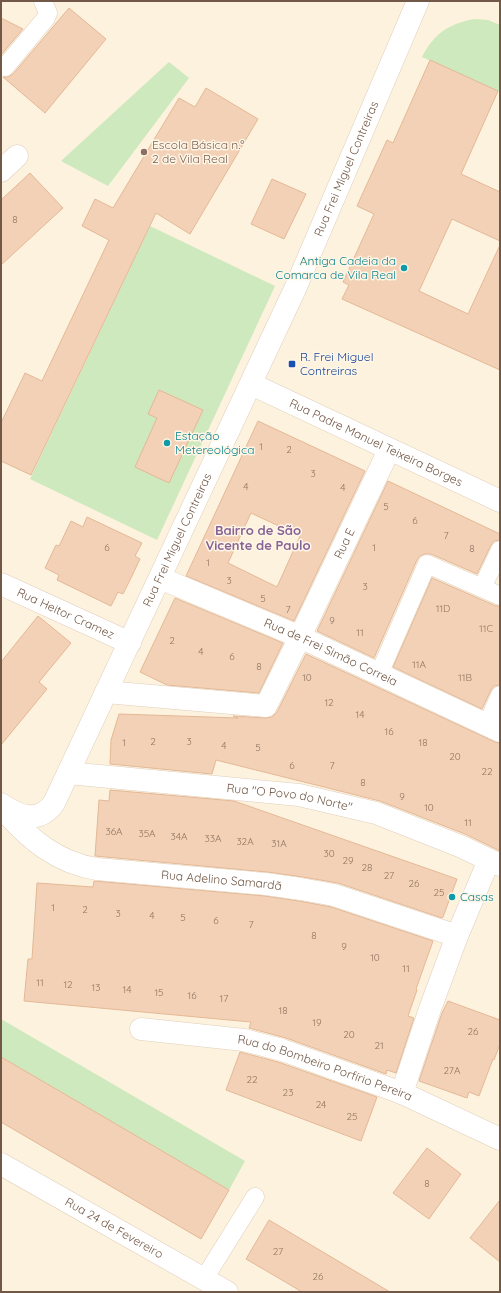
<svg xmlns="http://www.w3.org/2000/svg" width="501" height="1293" viewBox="0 0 501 1293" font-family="Quicksand,sans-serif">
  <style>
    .green { fill: #cde9bd }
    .building { fill: #f2d1b6; stroke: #e5b896; fill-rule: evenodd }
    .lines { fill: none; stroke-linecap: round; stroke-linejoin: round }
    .service-casing { stroke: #e0cebb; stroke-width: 19 }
    .minor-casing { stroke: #e0cebb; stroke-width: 23 }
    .service { stroke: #fff; stroke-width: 18 }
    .minor { stroke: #fff; stroke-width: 22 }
    .education-dot { fill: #8d6e63; stroke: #fff6e5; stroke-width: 1.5 }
    .culture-dot { fill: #0f9aa8; stroke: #fff6e5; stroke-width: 1.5 }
    .transit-dot { fill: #1a4fb4; stroke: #fff6e5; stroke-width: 1.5 }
    .labels { text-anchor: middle; stroke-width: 3; stroke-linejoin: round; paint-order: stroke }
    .number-label { font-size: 10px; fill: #927662 }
    .education-label { font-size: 12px; fill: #785e54; stroke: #fff6e5; text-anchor: start }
    .street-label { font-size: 12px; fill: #725846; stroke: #fff6e5 }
    .culture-label { font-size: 12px; fill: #0d838f; stroke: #fff6e5; text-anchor: start }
    .transit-label { font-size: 12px; fill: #164399; stroke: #fff6e5; text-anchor: start }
    .neighbourhood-label { font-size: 13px; font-weight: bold; fill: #876296; stroke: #fff6e5 }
  </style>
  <rect width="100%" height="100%" fill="#fcf2de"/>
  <path class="green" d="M474,19L488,20L500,25V92L422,57C434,34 448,24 474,19Z
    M169,62L189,78L108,186L61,161Z
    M150,226L275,286L157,540L30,479Z
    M1,1019L245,1161L229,1190L1,1057Z"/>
  <path class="building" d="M69,8L106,39L45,113L3,77H8L13,74Z
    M1,18L23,29L1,55Z
    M430,60L498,91L461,174L500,192V241L452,219L419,291L468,314L500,245V370L342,299L349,285L343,282L374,214L357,206L387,140L393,143Z
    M206,88L258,119L190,234L156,213L31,475L1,461V423L25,373L42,381L109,240L82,226L95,199L113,208L179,98L195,107Z
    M30,173L63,208L1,265V200Z
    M272,179L306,194L284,239L251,224Z
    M159,390L203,410L169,483L135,467L157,418L148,414Z
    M258,421L365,471L294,621L186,576ZM251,513L300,536L277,587L228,563Z
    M388,481L500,534V540L494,541L491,545L477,574L431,554H425L420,556L417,560L374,658L317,631Z
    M87,517L142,543L135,556L140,559L130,580L123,594L118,592L111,606L57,580L59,575L45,568L56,545L59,546L71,521L83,527Z
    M432,578L496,606H500V685L494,686L491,690L482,709L393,667Z
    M175,598L283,643L259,693L167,685L140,672Z
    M38,616L71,643L39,682L47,689L1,745V662Z
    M306,654L495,742L500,743V851L465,834L380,801L216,760L212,774L110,764L111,740L119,714L238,718L233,716L265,718L272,717L277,712Z
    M110,790L234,801L457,879L443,917L442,918L338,883L303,877L267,872L95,856L99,800L109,801Z
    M94,881L265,896L299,901L331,907L433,941L416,989L417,990L408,1016L414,1018L396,1073L387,1070L386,1074L286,1038L249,1028L251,1022L24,1001L28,959H32L37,883L93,887Z
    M448,1001L500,1020V1044L494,1060L493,1059L479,1096L469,1092L467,1098L419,1081L442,1013Z
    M240,1052L278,1062L377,1097L361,1141L226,1090Z
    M1,1057L229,1190L201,1239L1,1122Z
    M427,1148L461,1174L429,1219L393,1193Z
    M500,1200V1262L470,1238Z
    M269,1220L338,1261L390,1292H302L287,1283L246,1259Z"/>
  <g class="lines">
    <defs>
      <path id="service" d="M5,67L46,18L48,13L43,1
        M482,588L500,550
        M379,674L427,564L500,596
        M487,725L500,695
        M204,1279L255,1197"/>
      <g id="minor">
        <path d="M1,171L17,156"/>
        <path id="s1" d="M251,384L500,501"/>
        <path id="s2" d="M160,578L300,637L500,731"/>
        <path id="s3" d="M1,584L130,643"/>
        <path id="s4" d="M106,692L266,706L300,637L389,450"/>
        <path id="s5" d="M68,773L299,795L376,813L460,846L500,865"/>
        <path id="s6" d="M1,804C19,817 39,824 54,803L295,289L418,1"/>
        <path id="s7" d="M3,809C29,839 57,863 97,869L266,884L301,889L334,895L457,936"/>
        <path id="s8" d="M141,1029L244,1040L282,1050L402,1093L500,1139"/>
        <path d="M402,1093L430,1009L457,936L489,860"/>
        <path id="s9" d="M1,1164L227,1292"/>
      </g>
    </defs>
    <use href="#service" class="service-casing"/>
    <use href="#minor" class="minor-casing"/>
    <use href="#service" class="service"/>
    <use href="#minor" class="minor"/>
  </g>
  <circle class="education-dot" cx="144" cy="152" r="4"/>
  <g class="culture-dot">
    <circle cx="404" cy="268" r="4"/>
    <circle cx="167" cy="443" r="4"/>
    <circle cx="452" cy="897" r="4"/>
  </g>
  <rect class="transit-dot" x="288" y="360" width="8" height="8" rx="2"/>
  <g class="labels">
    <g class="number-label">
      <text x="15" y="223">8</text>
      <text x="261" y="450">1</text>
      <text x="289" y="453">2</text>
      <text x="313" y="477">3</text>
      <text x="246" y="490">4</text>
      <text x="343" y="491">4</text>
      <text x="386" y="510">5</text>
      <text x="415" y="524">6</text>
      <text x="446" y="539">7</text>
      <text x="107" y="551">6</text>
      <text x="374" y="551">1</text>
      <text x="472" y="552">8</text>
      <text x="208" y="566">1</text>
      <text x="229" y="584">3</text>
      <text x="365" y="590">3</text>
      <text x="263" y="602">5</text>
      <text x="443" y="612">11D</text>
      <text x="288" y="613">7</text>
      <text x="332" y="624">9</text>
      <text x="486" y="632">11C</text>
      <text x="360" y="636">11</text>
      <text x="172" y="644">2</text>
      <text x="201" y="655">4</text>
      <text x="232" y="660">6</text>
      <text x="419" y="668">11A</text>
      <text x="259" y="670">8</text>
      <text x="307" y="681">10</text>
      <text x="465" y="681">11B</text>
      <text x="329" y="706">12</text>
      <text x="360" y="718">14</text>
      <text x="389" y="735">16</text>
      <text x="153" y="745">2</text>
      <text x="189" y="745">3</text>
      <text x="124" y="746">1</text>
      <text x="423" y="746">18</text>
      <text x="224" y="749">4</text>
      <text x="258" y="751">5</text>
      <text x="455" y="760">20</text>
      <text x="292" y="769">6</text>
      <text x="332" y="769">7</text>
      <text x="487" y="775">22</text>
      <text x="363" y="786">8</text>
      <text x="402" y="800">9</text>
      <text x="429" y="811">10</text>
      <text x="468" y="826">11</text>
      <text x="114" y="835">36A</text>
      <text x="147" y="837">35A</text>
      <text x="179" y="840">34A</text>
      <text x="213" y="842">33A</text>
      <text x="245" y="845">32A</text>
      <text x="279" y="847">31A</text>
      <text x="329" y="857">30</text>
      <text x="348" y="864">29</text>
      <text x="367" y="871">28</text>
      <text x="389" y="879">27</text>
      <text x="414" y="887">26</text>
      <text x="439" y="896">25</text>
      <text x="53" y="911">1</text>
      <text x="85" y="913">2</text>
      <text x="118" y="917">3</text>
      <text x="152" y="919">4</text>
      <text x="183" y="921">5</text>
      <text x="216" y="924">6</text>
      <text x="251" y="928">7</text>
      <text x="314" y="939">8</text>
      <text x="344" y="950">9</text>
      <text x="375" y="961">10</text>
      <text x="406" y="972">11</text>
      <text x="40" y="986">11</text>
      <text x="68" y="988">12</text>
      <text x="96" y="991">13</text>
      <text x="127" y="993">14</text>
      <text x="159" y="996">15</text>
      <text x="192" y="999">16</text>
      <text x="224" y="1002">17</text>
      <text x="283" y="1014">18</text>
      <text x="317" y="1026">19</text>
      <text x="473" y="1035">26</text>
      <text x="349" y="1038">20</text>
      <text x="379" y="1049">21</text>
      <text x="452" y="1074">27A</text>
      <text x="252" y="1083">22</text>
      <text x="288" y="1096">23</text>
      <text x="321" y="1108">24</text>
      <text x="352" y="1120">25</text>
      <text x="427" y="1187">8</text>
      <text x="278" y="1255">27</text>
      <text x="318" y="1280">26</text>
    </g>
    <g class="education-label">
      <text x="152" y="149">Escola Básica n.º<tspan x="152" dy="14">2 de Vila Real</tspan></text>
    </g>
    <g class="street-label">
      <text dy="4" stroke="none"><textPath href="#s6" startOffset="759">Rua Frei Miguel Contreiras</textPath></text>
      <text dy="4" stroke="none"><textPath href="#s1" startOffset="138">Rua Padre Manuel Teixeira Borges</textPath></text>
      <text dy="4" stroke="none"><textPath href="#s6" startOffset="351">Rua Frei Miguel Contreiras</textPath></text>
      <text dy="4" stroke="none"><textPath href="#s4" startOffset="341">Rua E</textPath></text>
      <text dy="4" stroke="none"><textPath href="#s3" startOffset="71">Rua Heitor Cramez</textPath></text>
      <text dy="4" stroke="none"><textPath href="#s2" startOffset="186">Rua de Frei Simão Correia</textPath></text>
      <text dy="4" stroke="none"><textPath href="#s5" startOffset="223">Rua "O Povo do Norte"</textPath></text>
      <text dy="4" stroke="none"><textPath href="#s7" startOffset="239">Rua Adelino Samardã</textPath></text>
      <text dy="4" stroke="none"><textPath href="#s8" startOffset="189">Rua do Bombeiro Porfírio Pereira</textPath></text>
      <text dy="4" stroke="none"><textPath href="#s9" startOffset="130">Rua 24 de Fevereiro</textPath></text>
    </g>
    <g class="culture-label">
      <text x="396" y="265" text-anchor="end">Antiga Cadeia da<tspan x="396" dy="14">Comarca de Vila Real</tspan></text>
      <text x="175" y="440">Estação<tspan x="175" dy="14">Metereológica</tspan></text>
      <text x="460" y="901">Casas</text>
    </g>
    <g class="transit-label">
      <text x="300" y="361">R. Frei Miguel<tspan x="300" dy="14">Contreiras</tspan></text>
    </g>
    <g class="neighbourhood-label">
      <text x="258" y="535">Bairro de São<tspan x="258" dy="15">Vicente de Paulo</tspan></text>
    </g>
  </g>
  <rect width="501" height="1293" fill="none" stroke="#725846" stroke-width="4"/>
</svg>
